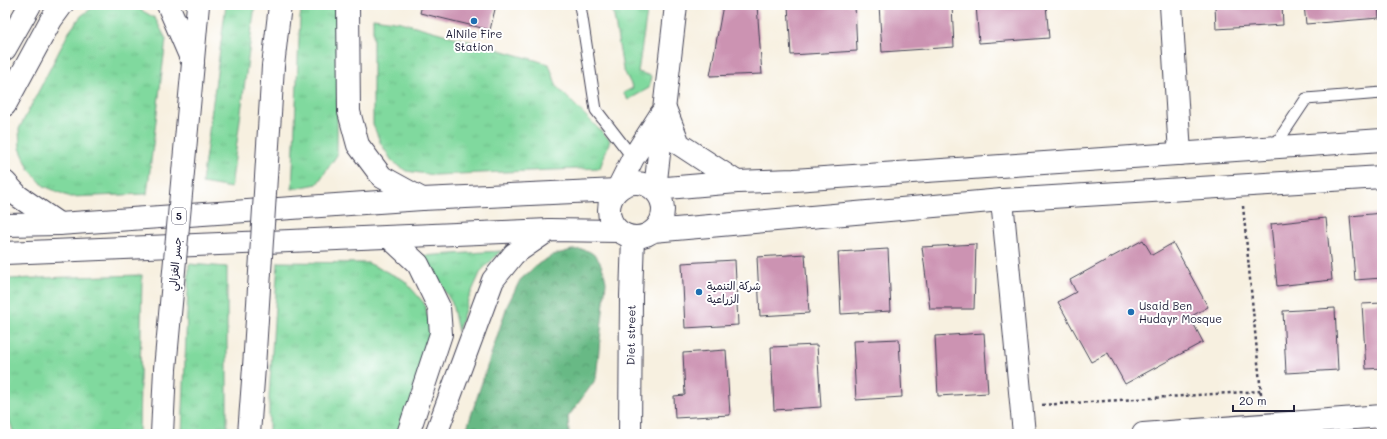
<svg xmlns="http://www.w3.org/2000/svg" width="1387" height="439" viewBox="0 0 1387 439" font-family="Mali,'Playpen Sans Arabic',sans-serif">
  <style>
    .grass { fill: url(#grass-tufts); stroke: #517e6c }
    .forest { fill: url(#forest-crowns); stroke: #456e60 }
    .building { fill: #cc93b2 }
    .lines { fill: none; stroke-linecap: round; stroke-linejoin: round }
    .lane-casing { stroke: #424154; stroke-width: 13 }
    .street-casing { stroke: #424154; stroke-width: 24 }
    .primary-casing { stroke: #424154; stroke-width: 24 }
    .highway-casing { stroke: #424154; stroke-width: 24 }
    .path { stroke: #424154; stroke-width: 2.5; stroke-dasharray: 3 3; stroke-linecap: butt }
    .lane { stroke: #fff; stroke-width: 11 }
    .street { stroke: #fff; stroke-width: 22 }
    .primary { stroke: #fff; stroke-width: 22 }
    .highway { stroke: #fff; stroke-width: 22 }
    .highway-bridge-casing { stroke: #424154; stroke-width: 24; stroke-linecap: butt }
    .highway-bridge { stroke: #fff; stroke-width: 22 }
    .poi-dot { fill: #1f6fb2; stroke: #fff; stroke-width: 1.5 }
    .labels { text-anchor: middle; stroke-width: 4; stroke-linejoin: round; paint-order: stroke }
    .shield { fill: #fff; stroke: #646476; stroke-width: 1 }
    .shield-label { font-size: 10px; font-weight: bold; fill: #22223b }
    .poi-label { font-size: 11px; fill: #22223b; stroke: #fff; text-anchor: start }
    .street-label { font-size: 11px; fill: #22223b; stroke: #fff }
  </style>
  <defs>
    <pattern id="grass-tufts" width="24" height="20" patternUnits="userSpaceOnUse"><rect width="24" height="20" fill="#80d99e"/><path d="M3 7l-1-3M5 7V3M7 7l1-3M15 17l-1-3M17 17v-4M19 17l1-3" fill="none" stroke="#6eba89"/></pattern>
    <pattern id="forest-crowns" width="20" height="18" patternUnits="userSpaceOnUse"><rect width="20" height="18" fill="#68b985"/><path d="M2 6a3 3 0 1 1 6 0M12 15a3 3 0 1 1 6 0" fill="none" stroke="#55966e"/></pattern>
  </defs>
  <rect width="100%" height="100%" fill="#fff"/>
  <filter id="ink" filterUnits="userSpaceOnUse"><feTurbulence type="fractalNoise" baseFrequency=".025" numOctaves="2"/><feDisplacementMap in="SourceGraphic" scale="8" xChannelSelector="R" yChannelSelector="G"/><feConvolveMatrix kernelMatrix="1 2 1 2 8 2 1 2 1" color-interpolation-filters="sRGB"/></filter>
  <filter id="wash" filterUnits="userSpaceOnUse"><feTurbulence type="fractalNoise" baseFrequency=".012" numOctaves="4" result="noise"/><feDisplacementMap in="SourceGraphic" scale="16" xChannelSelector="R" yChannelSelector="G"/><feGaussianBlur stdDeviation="0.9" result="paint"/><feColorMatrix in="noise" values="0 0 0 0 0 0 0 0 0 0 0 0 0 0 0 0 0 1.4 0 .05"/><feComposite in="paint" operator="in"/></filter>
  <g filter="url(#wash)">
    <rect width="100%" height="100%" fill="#f7f0e0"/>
    <path class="grass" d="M101,5H132L155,18L166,39L147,194L70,197L44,186L29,169L20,148L19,129L69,32L81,16L95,6Z
      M226,5H255L231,188L202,183Z
      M302,5H338L337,155L317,184L292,189L300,18Z
      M612,5H648L638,72L651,76L649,88L628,100L623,93L633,88L623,69Z
      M373,18L401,22L549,64L557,87L610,140L600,168L434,175L406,171L392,161L380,142L373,124Z
      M501,251L481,271L468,300L458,332L452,303L438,280L421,256Z
      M278,262L368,263L404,280L424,303L433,333L401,434H269V396Z
      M189,264L227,267V434H182Z
      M142,275L139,434H14L5,408V279Z"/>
    <path class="forest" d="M572,250C576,250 582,249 585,250C599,253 604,270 606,282L596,379L568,417L569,434H465L507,306L520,280L538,264L553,255Z"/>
    <g id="blocks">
      <path class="building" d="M422,5H496L490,30L420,13Z
        M723,5H757L762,74L710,76Z
        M788,5H855L857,51L791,55Z
        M879,5H952L954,47L882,52Z
        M976,5H1046L1049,38L979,43Z
        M1215,5H1282L1283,25L1216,29Z
        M1304,5H1378L1379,18L1306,24Z
        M1382,213V278L1355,280L1350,216Z
        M1326,218L1332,280L1277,286L1271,224Z
        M1143,240L1152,255L1173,243L1208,307L1190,317L1203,342L1125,384L1108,353L1091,362L1058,302L1076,292L1070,280Z
        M976,244L974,309H930L922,247Z
        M888,249L891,311L841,314L838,252Z
        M805,254L809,313L760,316L757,257Z
        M735,260L738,325L685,328L682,263Z
        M1382,303V368L1366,369L1362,304Z
        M1335,308L1338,370L1286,373L1283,311Z
        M984,333L988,393L938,396L935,336Z
        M899,339L902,397L856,400L853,341Z
        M817,345L821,407L774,410L771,347Z
        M726,350L730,415L675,418L674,396L685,395L683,353Z"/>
    </g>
  </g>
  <g filter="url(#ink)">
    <use href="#blocks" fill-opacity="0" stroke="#424154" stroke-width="1"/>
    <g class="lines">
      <defs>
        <path id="lane" d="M580,5L596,110L633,158
          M1274,147L1306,99L1382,93"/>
        <path id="street" d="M1171,5L1180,154
          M666,111L679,144L737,182
          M655,189L676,5
          M617,190L633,158L661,114
          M1002,200L1024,434
          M630,434L631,297L633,237
          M1143,434L1382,416"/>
        <path id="primary" d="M609 210a27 27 0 1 1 54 0a27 27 0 1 1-54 0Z
          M655,189L737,182L794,180L1382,140
          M5,225L59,224L422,199L617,190
          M653,231L1002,200L1382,177
          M5,253L549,230L619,231"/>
        <path id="highway" d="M168,5L193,63
          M348,5L349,112L358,145L382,177L422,199
          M5,49L30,5
          M193,60L198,5
          M273,66L280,5
          M5,105L51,20L62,5
          M5,182L18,196L59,224
          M389,237L418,264L439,307L441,334L408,434
          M162,434L165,369
          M249,434L254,367
          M436,434L493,280L514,254L549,230"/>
      </defs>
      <use href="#lane" class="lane-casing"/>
      <use href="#street" class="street-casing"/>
      <use href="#primary" class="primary-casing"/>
      <use href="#highway" class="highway-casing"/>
      <path class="path" d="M1243,206L1262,404
        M1042,405L1261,391"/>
      <use href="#lane" class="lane"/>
      <use href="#street" class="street"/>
      <use href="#primary" class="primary"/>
      <use href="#highway" class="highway"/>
      <defs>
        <path id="highway-bridge" d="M254,367L273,66
          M165,369L193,63"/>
      </defs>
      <use href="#highway-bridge" class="highway-bridge-casing"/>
      <use href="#highway-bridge" class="highway-bridge"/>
    </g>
  </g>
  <g class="poi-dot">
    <circle cx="474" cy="21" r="4"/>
    <circle cx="699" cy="292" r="4"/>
    <circle cx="1131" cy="312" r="4"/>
  </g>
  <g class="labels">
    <rect class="shield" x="172" y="208" width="14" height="16" rx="3"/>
    <g class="shield-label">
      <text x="179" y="220">5</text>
    </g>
    <g class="poi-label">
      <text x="474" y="38" text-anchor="middle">AlNile Fire<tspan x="474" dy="13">Station</tspan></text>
      <text x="707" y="290">شركة التنمية<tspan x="707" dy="13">الزراعية</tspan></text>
      <text x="1139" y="310">Usaid Ben<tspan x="1139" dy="13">Hudayr Mosque</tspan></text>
    </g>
    <g class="street-label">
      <text transform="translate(175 264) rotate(-85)" y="4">جسر الغزالي</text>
      <text transform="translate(631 335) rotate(-89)" y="4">Diet street</text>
    </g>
  </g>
  <rect width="1387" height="439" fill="none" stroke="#fff" stroke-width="20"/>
  <path d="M1233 405v6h61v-6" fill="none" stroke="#22223b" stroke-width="2"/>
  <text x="1239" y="405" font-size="12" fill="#22223b" stroke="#ffffff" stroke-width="3" paint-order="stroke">20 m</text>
</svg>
